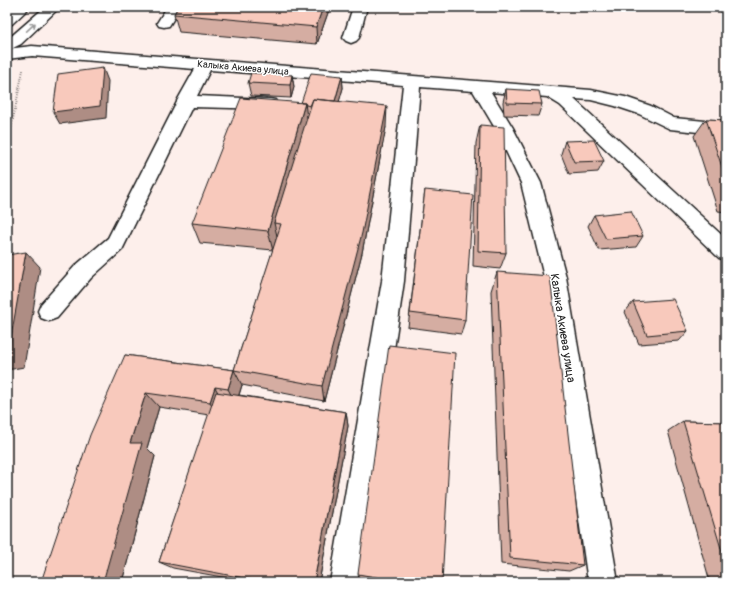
<svg xmlns="http://www.w3.org/2000/svg" width="733" height="589" viewBox="0 0 733 589" font-family="Pangolin,sans-serif">
  <style>
    .lines { fill: none; stroke-linecap: round; stroke-linejoin: round }
    .minor-casing { stroke: #1c1c1c; stroke-width: 3 }
    .major-casing { stroke: #1c1c1c; stroke-width: 3 }
    .path { stroke: #1c1c1c; stroke-width: 2; stroke-dasharray: 0.5 2; stroke-linecap: butt }
    .minor { fill: #fff; fill-rule: evenodd }
    .major { fill: #fff; fill-rule: evenodd }
    .wall { fill: #d5ada2; stroke: #1c1c1c }
    .shaded-wall { fill: #ae8d84; stroke: #1c1c1c }
    .building { fill: #f8c9bc; stroke: #1c1c1c }
    .oneway { stroke: #999 }
    .labels { text-anchor: middle; stroke-width: 3; stroke-linejoin: round; paint-order: stroke }
    .far-street-label { font-size: 10px; fill: #1c1c1c; stroke: #fff }
    .street-label { font-size: 12px; fill: #1c1c1c; stroke: #fff }
  </style>
  <rect width="100%" height="100%" fill="#fdefeb"/>
  <filter id="ink" filterUnits="userSpaceOnUse"><feTurbulence type="fractalNoise" baseFrequency=".025" numOctaves="2"/><feDisplacementMap in="SourceGraphic" scale="8" xChannelSelector="R" yChannelSelector="G"/><feConvolveMatrix kernelMatrix="1 2 1 2 8 2 1 2 1" color-interpolation-filters="sRGB"/></filter>
  <g filter="url(#ink)">
    <g class="lines">
      <defs>
        <path id="minor" d="M167,7H181L169,26L164,27L159,26L157,23Z
          M353,7H367L359,38L356,41L351,43L346,41L343,38Z
          M32,46L591,90L625,97L651,106L674,118L726,123V135L670,129L639,114L615,106L591,100L574,99L726,239V260L719,258L560,105L547,97L491,92L513,128L541,183L566,277L618,582H588L544,277L521,183L495,128L473,91L420,87L404,281L360,582H330L382,281L403,85L210,70L197,96L270,99L276,100L278,104L276,108L270,109L192,107L122,250L91,278L57,318L49,321L41,318L38,311L41,304L75,266L108,238L177,102V101L195,69L32,56L7,59V49Z"/>
        <path id="major" d="M14,7H30L12,24L7,25V13Z
          M45,7H60L21,44L7,51V40Z"/>
      </defs>
      <use href="#minor" class="minor-casing"/>
      <use href="#major" class="major-casing"/>
      <path class="path" d="M7,149L23,70"/>
      <use href="#minor" class="minor"/>
      <use href="#major" class="major"/>
    </g>
    <path class="wall" d="M178,7H330L317,44L179,32L174,14Z
      M292,75L294,87L291,98L251,96L248,83Z
      M342,76L343,88L339,101L386,127L362,253L324,401L242,385L239,395L346,412L348,426L319,582H249L173,568L159,562L209,415L159,407L147,448L155,456L122,582L125,355L234,370L273,250L200,243L192,223L301,103Z
      M506,89L542,104L538,116L504,115L503,102Z
      M706,119L726,120V212L718,211L694,136Z
      M480,125L506,253L500,269L473,266L476,143Z
      M565,141L604,161L598,172L569,174L561,154Z
      M425,190L465,320L461,334L408,327Z
      M594,215L643,236L636,247L599,250L588,226Z
      M497,272L583,565L569,571L501,564L491,291Z
      M633,302L688,331L679,341L639,344L625,312Z
      M683,421L726,422V582H710L668,431Z
      M358,574L442,582H376L359,579Z"/>
    <path class="shaded-wall" d="M323,7H330L317,44L316,27Z
      M103,68L108,81L106,118L60,124L53,112Z
      M292,75L294,87L291,98L290,85Z
      M342,76L343,88L334,120L333,108Z
      M305,103L308,125L274,223L277,236L273,251L268,231Z
      M387,106L386,127L362,253L324,401L322,386Z
      M26,252L40,267L24,367L7,370V354Z
      M234,370L242,385L236,404L228,389Z
      M215,387L223,402L219,416L210,402Z
      M146,393L159,407L147,448L155,456L122,582H103L130,443Z
      M346,412L348,426L319,582H314Z"/>
    <path class="building" d="M178,7H323L316,27L174,14Z
      M103,68L100,106L53,112L58,74Z
      M251,73L292,75L290,85L248,83Z
      M311,73L342,76L335,101L313,99L310,106L306,105L305,103H301Z
      M506,89L539,91L542,104L507,103Z
      M241,98L305,103L268,231L192,223Z
      M313,99L387,106L362,233L322,386L234,370L281,224L274,223Z
      M706,119L726,120V179Z
      M480,125L504,127L506,253L478,251Z
      M594,140L604,161L574,162L565,141Z
      M425,190L473,195L465,320L410,313Z
      M631,211L643,236L606,239L594,215Z
      M26,252L8,354H7V255Z
      M497,272L550,276L583,565L510,558Z
      M673,299L688,331L647,335L633,302Z
      M389,345L455,353L442,582H405L358,574Z
      M125,355L234,370L228,389L215,387L210,402L146,393L130,443H142L103,582H41L90,435Z
      M216,392L346,412L314,582H265L159,562Z
      M683,421L726,422V565Z"/>
    <defs><path id="oneway-shaft" d="M-6 0H5M1.5-3L5.5 0L1.5 3" fill="none" stroke-width="1.6" stroke-linecap="round" stroke-linejoin="round"/></defs>
    <use class="oneway" href="#oneway-shaft" transform="translate(31 27) rotate(-43)"/>
  </g>
  <g class="labels">
    <g class="far-street-label">
      <text transform="translate(243 67) rotate(5)" y="4">Калыка Акиева улица</text>
    </g>
    <g class="street-label">
      <text transform="translate(563 328) rotate(81)" y="4">Калыка Акиева улица</text>
    </g>
  </g>
  <rect width="733" height="589" fill="none" stroke="#fff" stroke-width="24"/>
  <rect x="12" y="12" width="709" height="565" fill="none" stroke="#1c1c1c" stroke-width="1.5" filter="url(#ink)"/>
</svg>
